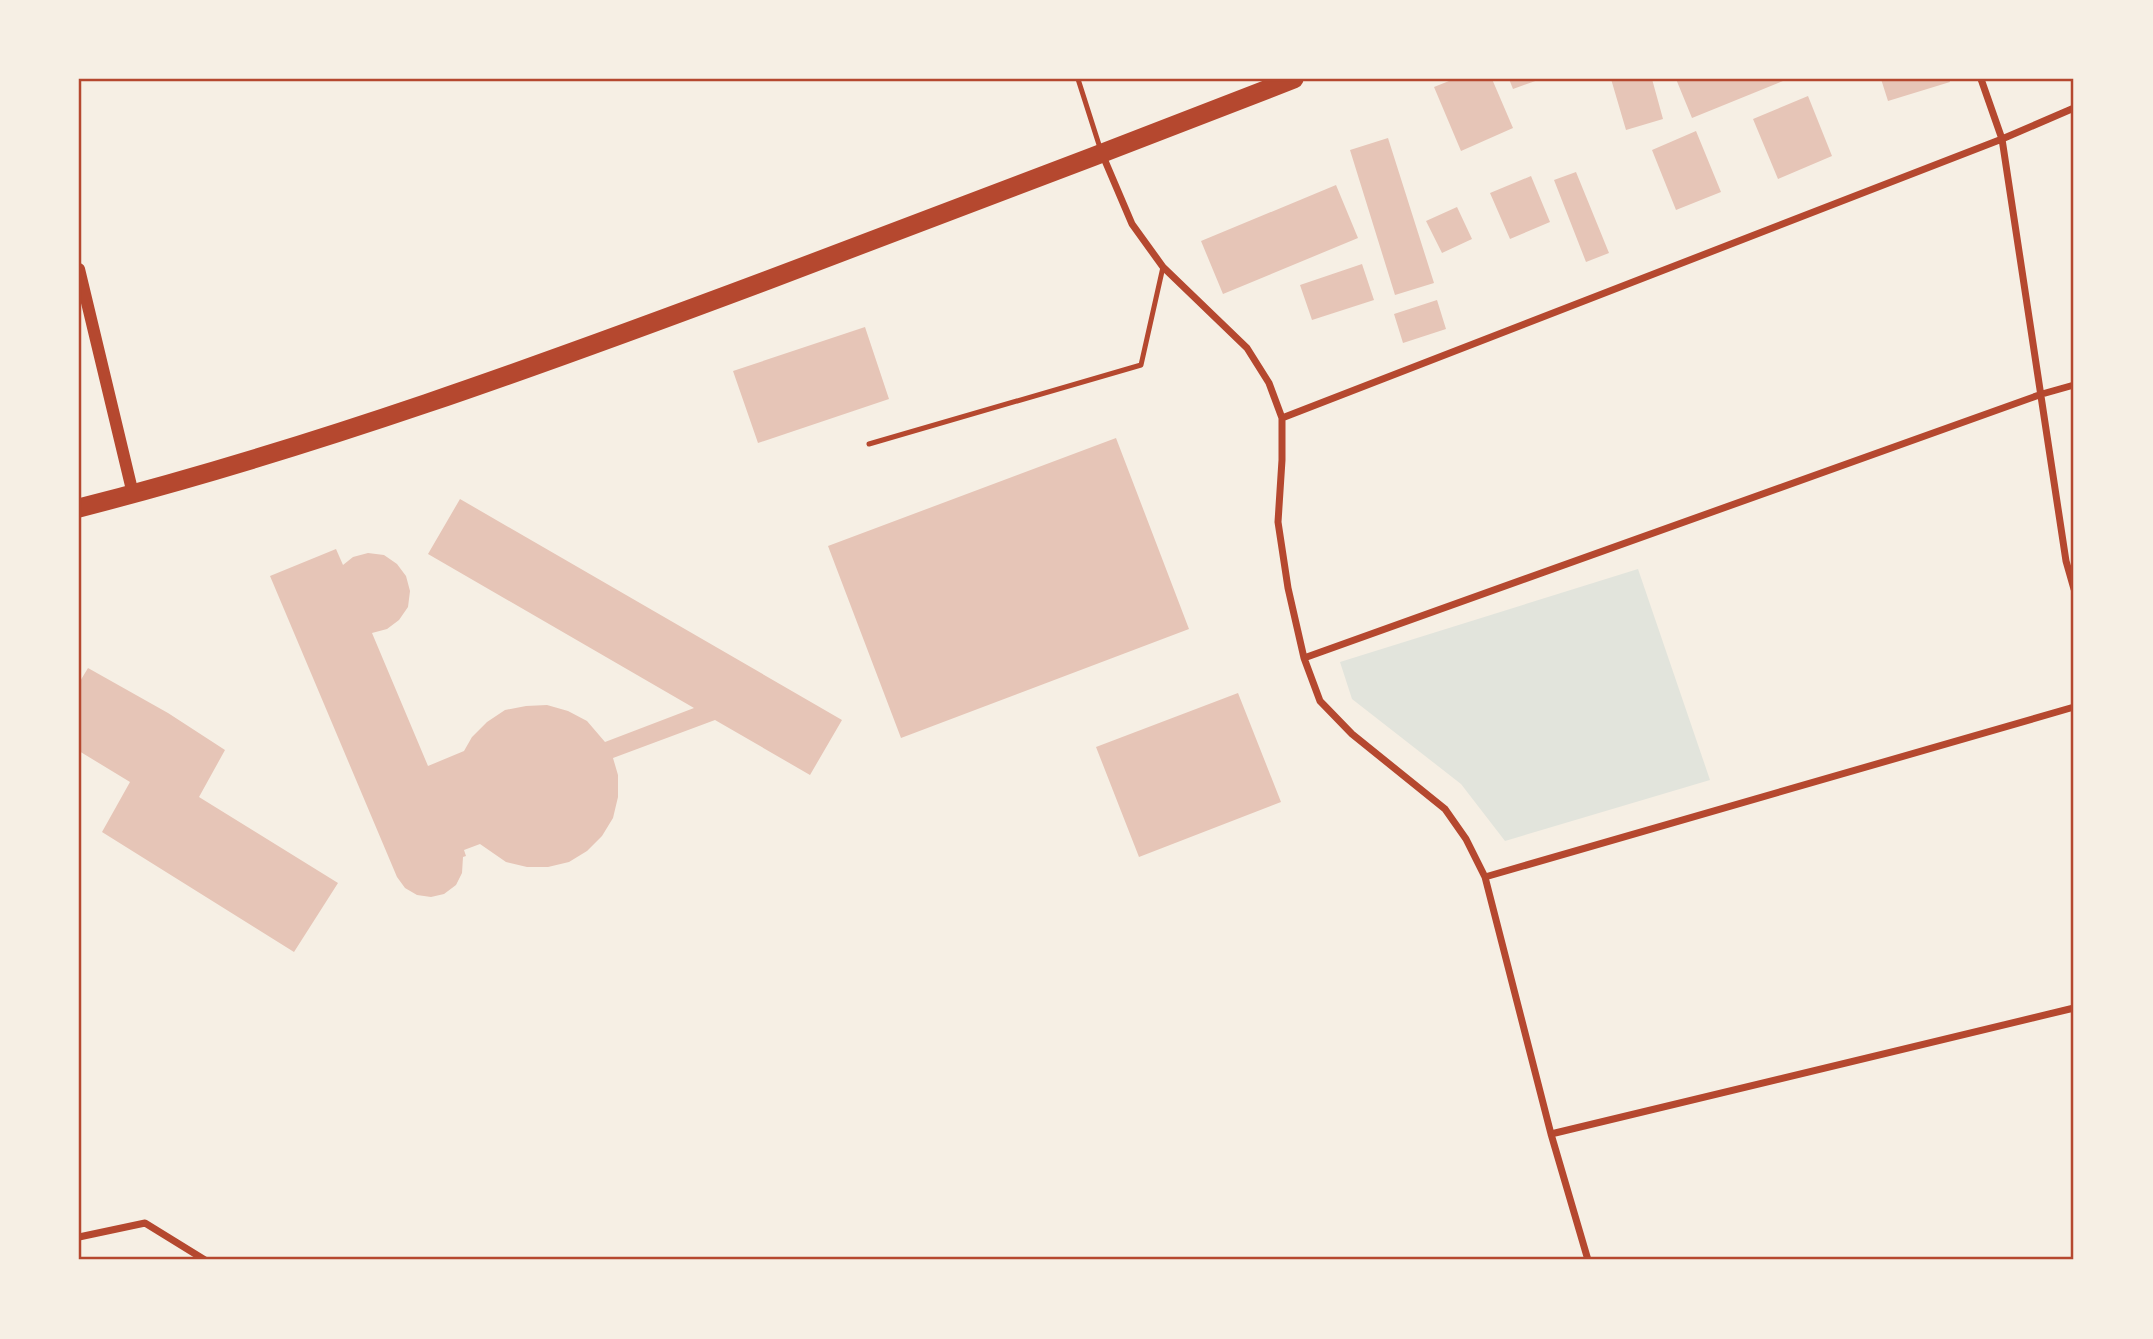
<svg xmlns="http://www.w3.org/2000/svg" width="2153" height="1339" viewBox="0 0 2153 1339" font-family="Raleway,sans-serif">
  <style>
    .green { fill: #e2e4dc }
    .building { fill: #e6c5b7 }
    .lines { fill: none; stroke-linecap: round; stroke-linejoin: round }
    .service { stroke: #b5482f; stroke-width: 5 }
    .minor { stroke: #b5482f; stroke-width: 7 }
    .tertiary { stroke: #b5482f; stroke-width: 12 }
    .trunk { stroke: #b5482f; stroke-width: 19 }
    .neatline { fill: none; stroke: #b5482f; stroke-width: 2.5 }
  </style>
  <rect width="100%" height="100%" fill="#f6efe4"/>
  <path class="green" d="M1638,569L1710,780L1505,841L1461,784L1352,699L1340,662Z"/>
  <path class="building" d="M1454,79H1492L1513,128L1461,151L1434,87Z
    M1509,79H1541L1513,89Z
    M1611,79H1652L1663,119L1626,130Z
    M1676,79H1788L1692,118Z
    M1881,79H1949L1950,82L1888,101Z
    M1808,96L1832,156L1778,179L1753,119Z
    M1696,131L1721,192L1676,210L1652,150Z
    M1388,138L1434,283L1395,295L1350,150Z
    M1576,172L1609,253L1586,262L1554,180Z
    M1531,176L1550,222L1510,239L1490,193Z
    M1336,185L1358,238L1223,294L1201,241Z
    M1457,207L1472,239L1442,253L1426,221Z
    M1362,264L1374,300L1312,320L1300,285Z
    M1437,300L1446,329L1403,343L1394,314Z
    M865,327L889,399L758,443L733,371Z
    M1116,438L1189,629L901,738L828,546Z
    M460,499L842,720L810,775L715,720L613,758L618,775V797L613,818L602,836L587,851L569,862L548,867H527L506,862L480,844L464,850L466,856L463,857L462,873L456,885L444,894L431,897L417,895L405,888L397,877L270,576L336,549L343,565L353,557L368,553L384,555L397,564L406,576L410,591L408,607L399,620L387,629L372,633L428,766L464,751L472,737L487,722L505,710L526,706L547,705L568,711L587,721L605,742L694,708L428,554Z
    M88,668L168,713L225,750L199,797L338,883L294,952L102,832L130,782L79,751V683Z
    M1238,693L1281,802L1139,857L1096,747Z"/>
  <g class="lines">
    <path class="service" d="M1078,79L1101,151
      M869,444L1141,365L1163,267"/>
    <path class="minor" d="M1981,79L2002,139L2066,561L2074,589
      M1103,156L1132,224L1163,267L1247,348L1269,383L1282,418V460L1278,522L1288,588L1304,658L1320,701L1352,734L1445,809L1466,839L1485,877L1551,1134L1588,1260
      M1282,418L2002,139L2074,108
      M1304,658L2042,394L2074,385
      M1485,877L2074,707
      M1551,1134L2074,1008
      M79,1237L145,1223L205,1260"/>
    <path class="tertiary" d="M79,269L133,494"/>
    <path class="trunk" d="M79,508C314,448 541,365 768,280C944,214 1119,147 1294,79"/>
  </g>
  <rect width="2153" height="1339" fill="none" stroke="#f6efe4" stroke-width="161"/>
  <rect x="80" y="80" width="1992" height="1178" class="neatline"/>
</svg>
